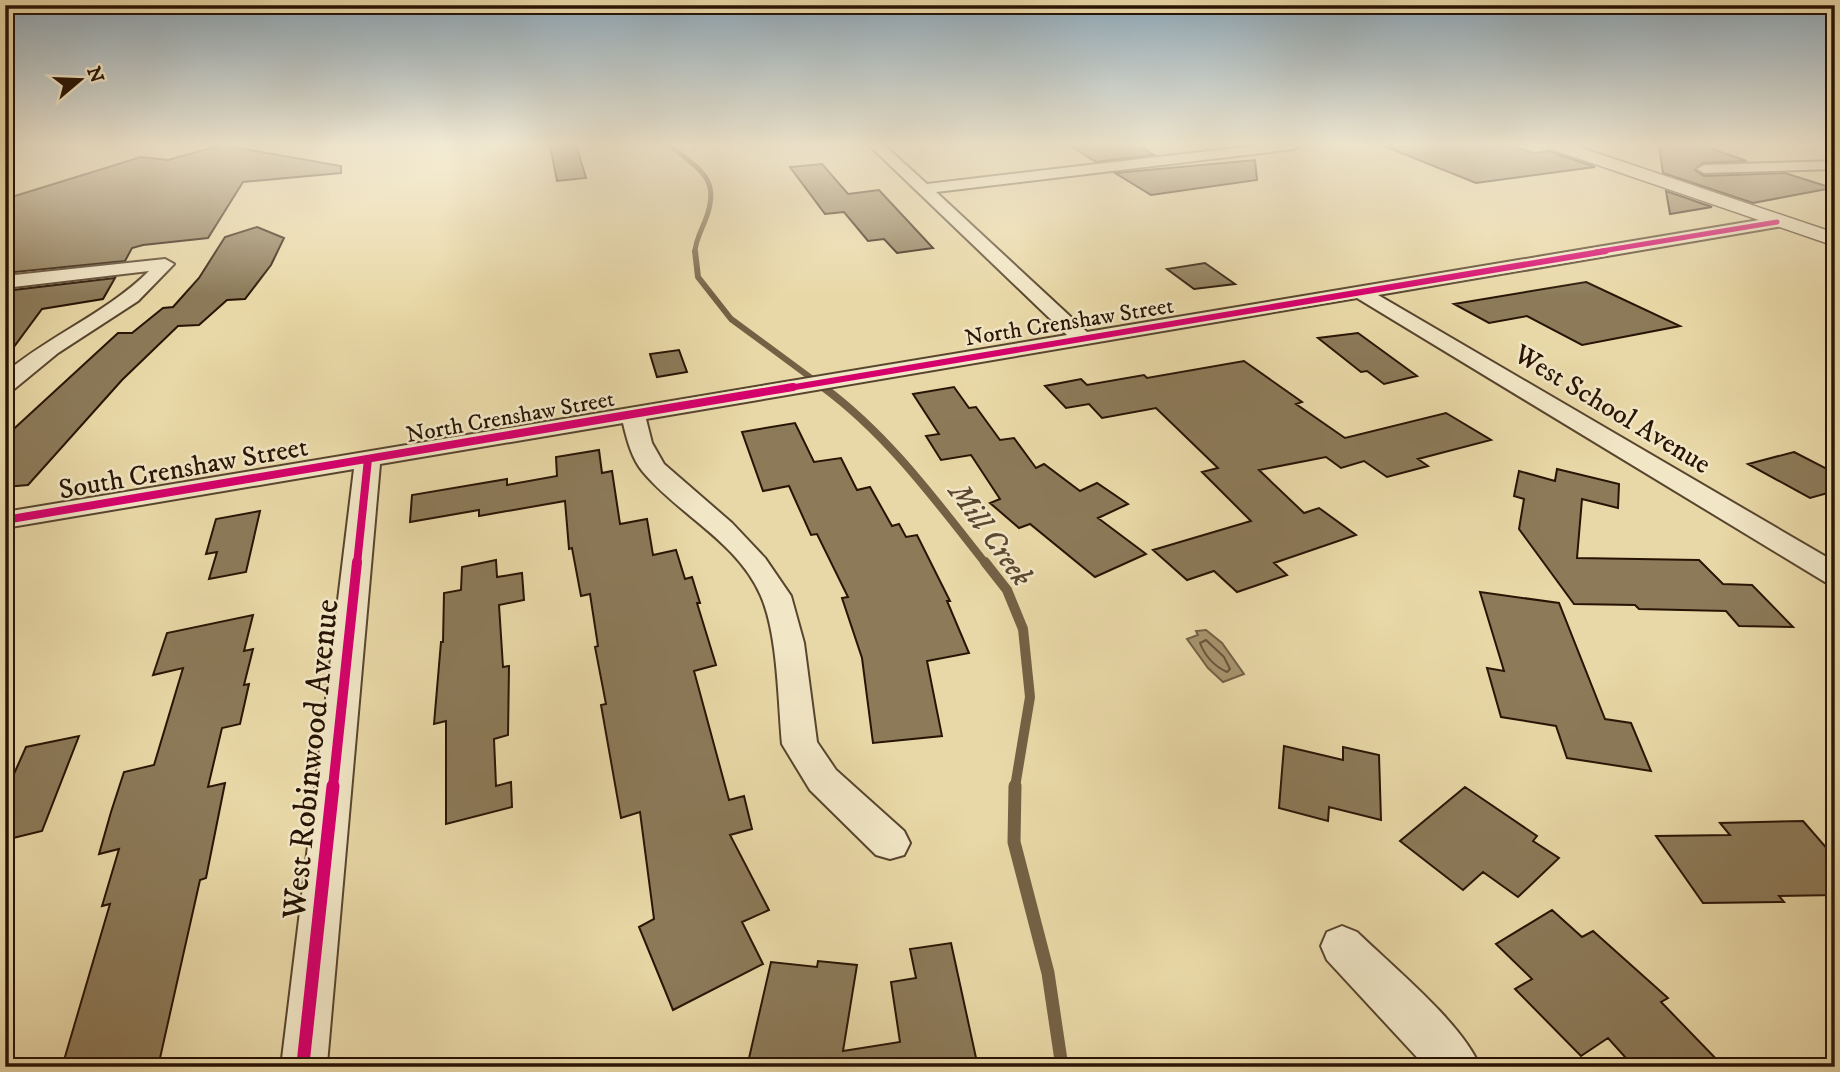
<svg xmlns="http://www.w3.org/2000/svg" width="1840" height="1072" font-family="'IM FELL DW Pica',serif">
<style>
.water{fill:#a79570;stroke:#746145;stroke-width:2}
.lines{fill:none;stroke-linecap:round;stroke-linejoin:round}
.shore{stroke:#68543a;stroke-width:2}
.stream-far4{stroke:#746145;stroke-width:5}
.stream-far3{stroke:#746145;stroke-width:6}
.stream-far2{stroke:#746145;stroke-width:8}
.stream-far1{stroke:#746145;stroke-width:10}
.stream{stroke:#746145;stroke-width:13}
.building{fill:#8c7a59;stroke:#281405;stroke-width:2}
.minor-casing{stroke:#58452e;stroke-width:4}
.tertiary-casing{stroke:#58452e;stroke-width:3}
.minor{fill:#f1e6c6;fill-rule:evenodd}
.tertiary{fill:#f1e6c6;fill-rule:evenodd}
.cycleway-far4-casing{stroke:#f1e6c6;stroke-width:8}
.cycleway-far3-casing{stroke:#f1e6c6;stroke-width:10}
.cycleway-far2-casing{stroke:#f1e6c6;stroke-width:12}
.cycleway-far1-casing{stroke:#f1e6c6;stroke-width:15}
.cycleway-casing{stroke:#f1e6c6;stroke-width:18}
.cycleway-far4{stroke:#d6006c;stroke-width:5}
.cycleway-far3{stroke:#d6006c;stroke-width:6}
.cycleway-far2{stroke:#d6006c;stroke-width:8}
.cycleway-far1{stroke:#d6006c;stroke-width:10}
.cycleway{stroke:#d6006c;stroke-width:13}
.labels{text-anchor:middle;stroke-width:5;stroke-linejoin:round;paint-order:stroke}
.far-street-label{font-size:23px;fill:#281405;stroke:#f1e6c6}
.street-label{font-size:28px;fill:#281405;stroke:#f1e6c6}
.water-label{font-size:30px;font-style:italic;fill:#5b4830;stroke:#f1e6c6}
.near-street-label{font-size:33px;fill:#281405;stroke:#f1e6c6}
</style>
<rect width="100%" height="100%" fill="#e9d8a7"/>
<filter id="stains"><feTurbulence type="fractalNoise" baseFrequency=".00286" numOctaves="4"/><feColorMatrix values="0 0 0 0 .2 0 0 0 0 .09 0 0 0 0 .02 0 0 0 .5 -.17"/></filter>
<radialGradient id="worn" r=".72"><stop offset=".6" stop-color="#630" stop-opacity="0"/><stop offset="1" stop-color="#630" stop-opacity=".3"/></radialGradient>
<!-- water -->
<path class="water" d="M1206 630 1222 643 1244 674 1223 682 1208 668 1187 639 1198 635 1196 631Z"/>
<g class="lines">
<!-- shore -->
<path class="shore" d="M1206 640 1224 657 1230 669 1227 672C1214 666 1205 656 1200 643Z"/>
<!-- stream-far4 -->
<path class="stream-far4" d="M670 145C700 171 722 178 705 221 701 231 695 242 695 252"/>
<!-- stream-far3 -->
<path class="stream-far3" d="M695 251 698 277 731 319 826 389"/>
<!-- stream-far2 -->
<path class="stream-far2" d="M823 387C888 435 936 501 986 564"/>
<!-- stream-far1 -->
<path class="stream-far1" d="M985 562 1007 590 1023 629 1030 697 1015 787"/>
<!-- stream -->
<path class="stream" d="M1015 786 1014 842 1048 973 1062 1067"/>
</g>
<!-- building -->
<path class="building" d="M221 145 341 166V173L243 182 208 238 143 245 132 248 125 261 5 273V199L141 157 168 160Z
M550 145H576L586 178 557 181Z
M1069 145H1136L1154 155 1096 162Z
M1511 145 1533 153 1549 151 1595 167 1476 183 1384 146Z
M1659 145H1701L1747 161 1703 163 1695 170 1704 176 1785 173 1832 188 1753 203 1663 173Z
M1255 160 1257 180 1151 195 1115 173Z
M822 164 848 194 879 190 933 248 897 253 884 239 868 241 844 212 825 214 790 167Z
M1666 191 1712 207 1670 214Z
M257 227 284 238 271 265 245 299 227 300 199 325 178 326 122 380 28 485 5 487V437L118 333H132L163 308 173 307 199 278 225 237Z
M1205 263 1235 284 1194 289 1167 269Z
M115 278 103 299 42 309 5 359V291Z
M1586 282 1680 326 1582 345 1527 316 1489 323 1454 304Z
M1358 333 1417 376 1384 384 1367 371 1361 372 1318 338Z
M679 350 687 372 657 377 650 354Z
M1244 361 1302 402 1296 404 1345 438 1446 413 1491 440 1418 459 1428 466 1387 477 1364 461 1341 468 1326 457 1259 470 1304 513 1319 508 1356 535 1274 563 1287 575 1237 592 1214 571 1187 580 1153 550 1251 521 1202 472 1218 468 1156 408 1102 418 1089 404 1066 408 1045 386 1081 379 1087 385 1144 375 1147 378Z
M954 387 969 408 976 407 1000 440 1014 438 1036 468 1044 464 1080 491 1097 483 1128 504 1098 518 1146 554 1095 577 1030 524 1019 528 990 503 1000 499 971 455 941 460 926 436 939 434 913 394Z
M795 423 814 462 841 458 857 490 870 487 892 526 899 524 906 537 917 535 950 601H947L969 653 927 661 942 736 873 743 862 658 842 598 848 597 817 534 811 535 789 486 763 491 742 432Z
M599 450 602 473 612 471 620 524 647 519 653 555 676 550 685 579 692 577 700 603H697L716 665 694 671 729 800 744 796 752 829 730 835 769 910 742 922 763 964 673 1010 639 927 654 919 640 812 621 818 601 705 606 704 595 647 598 646 590 594 581 596 572 548 569 549 565 501 479 516V510L410 522 412 495 507 479V485L557 476 556 457Z
M1794 452 1835 473V491L1810 498 1748 464Z
M1557 469 1619 484 1618 508 1582 499 1577 558 1699 560 1723 584 1752 585 1793 627 1739 626 1726 611 1639 609 1635 605 1574 604 1519 529 1524 499 1514 496 1519 471 1555 481Z
M260 511 246 572 209 579 217 552 206 554 216 519Z
M496 560 497 577 522 573 524 600 499 605 503 667 509 666 508 735 494 739 496 786 511 782 512 807 446 824V721L434 724 441 642H443L444 593 461 590 462 567Z
M1480 592 1559 603 1605 719 1631 723 1651 771 1567 758 1556 726 1501 717 1487 668 1504 671Z
M253 615 244 651 253 649 244 685 249 684 240 724 222 728 208 787 225 783 206 878 200 880 158 1067H62L110 904 102 906 119 849 99 854 111 812 124 772 154 765 183 668 153 675 167 633Z
M79 736 42 831 5 840V794L26 747Z
M1284 746 1343 760V747L1379 755 1381 820 1329 807 1328 821 1279 808Z
M1465 787 1537 836 1533 841 1559 858 1518 897 1483 872 1463 890 1400 841Z
M1803 821 1829 851 1835 850V895L1779 896 1784 902 1703 903 1656 836 1730 835 1720 823Z
M1552 910 1582 937 1593 931 1668 998 1661 1002 1724 1067H1634L1608 1038 1581 1056 1515 989 1532 979 1496 944Z
M951 943 978 1067H747L771 962 817 967 818 961 857 965 843 1051 900 1042 891 982 916 978 910 949Z"/>
<g class="lines">
<!-- minor casing -->
<g class="minor-casing">
<path id="minor" d="M869 145H884L927 184 1261 145H1301L1294 149 936 192 1087 332 1777 217 1783 218 1785 222 1783 226 1777 227 1378 295 1835 562V584L1825 582 1357 298 646 419 652 443 664 464 732 523 765 558 791 596 804 643 817 742 836 770 904 831 910 843 904 855 890 859 876 855 810 790 782 744C778 701 778 635 761 596 738 542 679 515 643 472 632 459 627 440 623 423L380 464 327 1064 325 1067H281L354 469 5 528V512L1067 335Z
M1835 161V169L1704 173 1697 169 1704 165Z
M165 259 174 264 138 301 58 353 13 390 5 392V373C50 335 107 313 149 271L5 288V276Z
M1342 926 1357 932C1392 966 1463 1024 1480 1067H1426L1327 960 1321 946 1327 932Z"/>
</g>
<!-- tertiary casing -->
<g class="tertiary-casing">
<path id="tertiary" d="M1548 145H1573L1835 233V246L1551 149Z"/>
</g>
<!-- minor -->
<use href="#minor" class="minor"/>
<!-- tertiary -->
<use href="#tertiary" class="tertiary"/>
<!-- cycleway-far4 casing -->
<g class="cycleway-far4-casing">
<path id="cycleway-far4" d="M1596 252 1777 222"/>
</g>
<!-- cycleway-far3 casing -->
<g class="cycleway-far3-casing">
<path id="cycleway-far3" d="M783 389 1606 251"/>
</g>
<!-- cycleway-far2 casing -->
<g class="cycleway-far2-casing">
<path id="cycleway-far2" d="M5 520 793 387
M357 564 368 459"/>
</g>
<!-- cycleway-far1 casing -->
<g class="cycleway-far1-casing">
<path id="cycleway-far1" d="M333 787 357 562"/>
</g>
<!-- cycleway casing -->
<g class="cycleway-casing">
<path id="cycleway" d="M303 1064 333 786"/>
</g>
<!-- cycleway-far4 -->
<use href="#cycleway-far4" class="cycleway-far4"/>
<!-- cycleway-far3 -->
<use href="#cycleway-far3" class="cycleway-far3"/>
<!-- cycleway-far2 -->
<use href="#cycleway-far2" class="cycleway-far2"/>
<!-- cycleway-far1 -->
<use href="#cycleway-far1" class="cycleway-far1"/>
<!-- cycleway -->
<use href="#cycleway" class="cycleway"/>
</g>
<!-- sky -->
<linearGradient id="sky" x2="0" y2="1"><stop stop-color="#8ea8b8"/><stop offset="0.49" stop-color="#f5edd7"/><stop offset="1" stop-color="#f5edd7" stop-opacity="0"/></linearGradient>
<rect width="1840" height="295" fill="url(#sky)"/>
<g class="labels">
<!-- far-street labels -->
<g class="far-street-label">
<text transform="translate(1069 321) rotate(-9)" y="8">North Crenshaw Street</text>
<text transform="translate(510 416) rotate(-10)" y="8">North Crenshaw Street</text>
</g>
<!-- street labels -->
<g class="street-label">
<text transform="translate(1613 408) rotate(31)" y="10">West School Avenue</text>
<text transform="translate(183 467) rotate(-10)" y="10">South Crenshaw Street</text>
</g>
<!-- water labels -->
<g class="water-label">
<text transform="translate(991 534) rotate(54)" y="10">Mill Creek</text>
</g>
<!-- near-street labels -->
<g class="near-street-label">
<text transform="translate(309 759) rotate(-84)" y="12">West Robinwood Avenue</text>
</g>
</g>
<!-- margin -->
<rect width="1840" height="1072" fill="none" stroke="#e9d8a7" stroke-width="28"/>
<rect x="7" y="7" width="1826" height="1058" fill="none" stroke="#281405" stroke-width="3.5"/>
<rect x="14" y="14" width="1812" height="1044" fill="none" stroke="#281405" stroke-width="2"/>
<!-- north arrow -->
<g transform="translate(80 80) rotate(71)" stroke="#f1e6c6" stroke-width="5" paint-order="stroke">
<path d="M0-5L12 26L0 18L-12 26Z" fill="#281405"/>
<text y="-10" font-size="19" font-weight="bold" text-anchor="middle" fill="#281405">N</text>
</g>
<rect width="100%" height="100%" filter="url(#stains)"/>
<rect width="100%" height="100%" fill="url(#worn)"/>
</svg>
